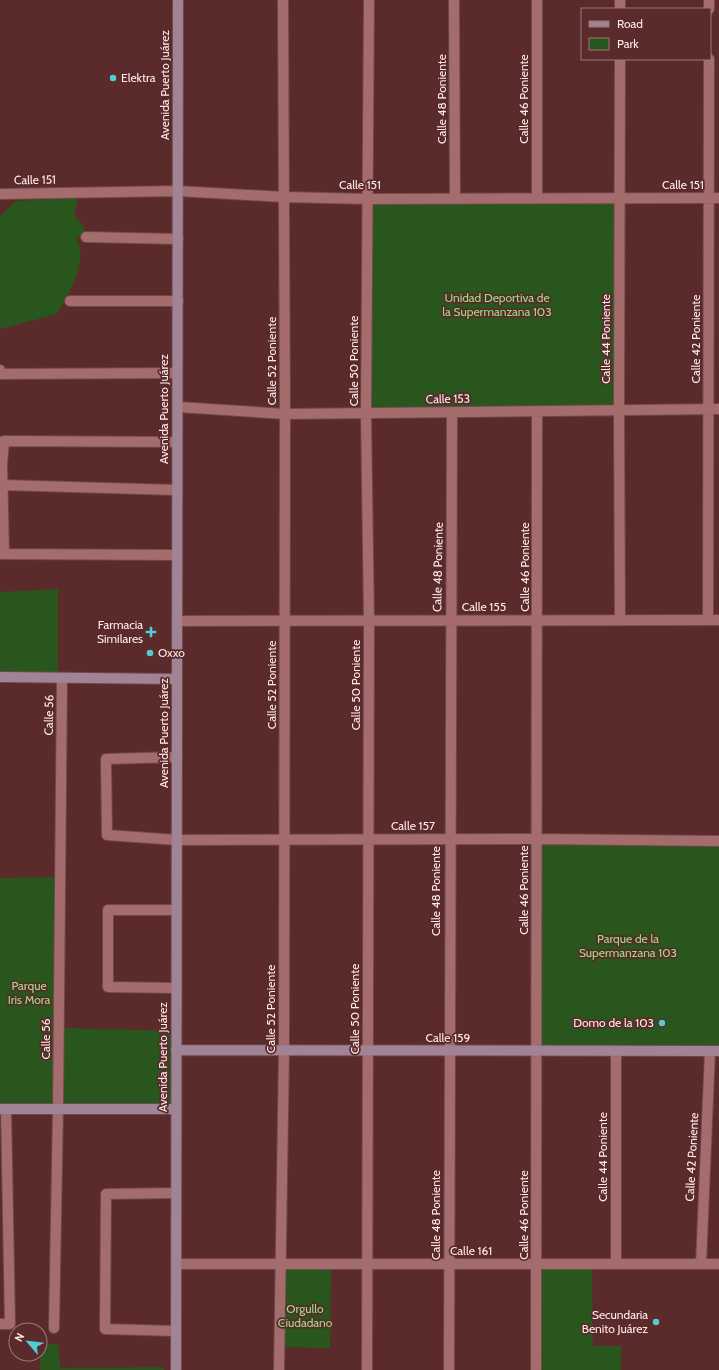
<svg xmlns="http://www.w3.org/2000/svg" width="719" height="1370" font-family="Cabin,sans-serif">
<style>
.green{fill:#28561c}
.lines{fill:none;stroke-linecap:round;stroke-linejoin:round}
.street-casing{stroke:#70484b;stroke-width:12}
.secondary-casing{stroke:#70484b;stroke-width:12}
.street{stroke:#a46c6c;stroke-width:10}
.secondary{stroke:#a08496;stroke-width:10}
.poi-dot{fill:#51ccd2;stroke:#5b2a2b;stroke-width:1.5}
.labels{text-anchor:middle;stroke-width:3.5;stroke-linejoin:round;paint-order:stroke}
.poi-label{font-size:12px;fill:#feeae9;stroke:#5b2a2b;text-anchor:end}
.street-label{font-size:12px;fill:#feeae9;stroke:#5b2a2b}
.park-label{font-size:12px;fill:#93e480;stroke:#5b2a2b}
</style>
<rect width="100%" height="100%" fill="#5b2a2b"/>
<!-- green -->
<path class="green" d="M62 196 72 197 78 201 74 215 85 229 83 235 76 237C89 261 69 293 57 314L0 329V216L16 201 53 199Z
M618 200 617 408 369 410 370 201Z
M58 589V672H0V592Z
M538 840 719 841V1051H537Z
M60 877 59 1028 176 1031V1109L0 1108V878Z
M280 1263 331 1264 330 1348 279 1347Z
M536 1264H592L593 1370H536Z
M58 1344 61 1368 164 1367V1370H40L41 1345Z
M593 1346H621V1370H593Z"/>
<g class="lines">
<!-- street casing -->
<g class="street-casing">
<path id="street" d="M454 0 455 198
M537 0V197
M620 9V0
M709 9V0
M0 194 178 191 284 197 368 199 719 198
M86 237 178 239
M70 301H178
M0 370V374L177 373
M178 407 285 414 719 409
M2 485 177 490
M0 554 177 555
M4 554 2 464 4 441 177 442
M620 620 619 410 620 59
M708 620 709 59
M177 621 719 620
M177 757 106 759 107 835 177 840 537 839 719 841
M176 988 108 987V910H176
M176 1264H719
M616 1264V1051
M701 1264 710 1051
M0 1324H10L6 1109
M54 1328 58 1109 62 678
M176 1331 105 1329 106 1194 176 1193
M279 1370 284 1051 285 414 283 0
M367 1370 369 621 366 413 369 0
M449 1370 452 412
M536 1370 537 411"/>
</g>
<!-- secondary casing -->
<g class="secondary-casing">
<path id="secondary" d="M0 677 177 679
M176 1050 719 1051
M0 1109H176
M176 1370 178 0"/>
</g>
<!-- street -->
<use href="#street" class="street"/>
<!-- secondary -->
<use href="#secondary" class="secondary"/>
</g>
<!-- markers -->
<g class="poi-dot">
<circle cx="113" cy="78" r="4"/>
<path d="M149 626h4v4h4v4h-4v4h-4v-4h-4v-4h4z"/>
<circle cx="150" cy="653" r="4"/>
<circle cx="662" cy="1023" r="4"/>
<circle cx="656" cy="1322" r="4"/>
</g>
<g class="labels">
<!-- poi labels -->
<g class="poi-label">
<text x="121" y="82" text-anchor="start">Elektra</text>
<text x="143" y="629">Farmacia<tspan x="143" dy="14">Similares</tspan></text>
<text x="158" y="657" text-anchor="start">Oxxo</text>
<text x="654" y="1027">Domo de la 103</text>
<text x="648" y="1319">Secundaria<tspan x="648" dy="14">Benito Juárez</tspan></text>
</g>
<!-- street labels -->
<g class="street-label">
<text transform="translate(165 85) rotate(-90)" y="4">Avenida Puerto Juárez</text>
<text transform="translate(442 99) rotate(-90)" y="4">Calle 48 Poniente</text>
<text transform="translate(524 99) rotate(-90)" y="4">Calle 46 Poniente</text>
<text transform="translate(35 180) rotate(-1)" y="4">Calle 151</text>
<text x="360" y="189">Calle 151</text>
<text x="683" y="189">Calle 151</text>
<text transform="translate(606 339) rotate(-90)" y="4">Calle 44 Poniente</text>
<text transform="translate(696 339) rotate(-90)" y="4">Calle 42 Poniente</text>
<text transform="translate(272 361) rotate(-90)" y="4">Calle 52 Poniente</text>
<text transform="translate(354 361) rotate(-90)" y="4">Calle 50 Poniente</text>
<text transform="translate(448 399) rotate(-1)" y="4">Calle 153</text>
<text transform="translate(164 409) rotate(-90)" y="4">Avenida Puerto Juárez</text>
<text transform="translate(438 567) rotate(-89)" y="4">Calle 48 Poniente</text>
<text transform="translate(525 567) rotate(-90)" y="4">Calle 46 Poniente</text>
<text x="484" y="611">Calle 155</text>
<text transform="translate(272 685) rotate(-90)" y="4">Calle 52 Poniente</text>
<text transform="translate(356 685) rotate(-90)" y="4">Calle 50 Poniente</text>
<text transform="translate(49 715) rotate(-89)" y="4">Calle 56</text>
<text transform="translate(164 733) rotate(-90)" y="4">Avenida Puerto Juárez</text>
<text x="413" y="830">Calle 157</text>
<text transform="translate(524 890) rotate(-90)" y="4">Calle 46 Poniente</text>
<text transform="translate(436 891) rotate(-90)" y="4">Calle 48 Poniente</text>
<text transform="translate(271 1009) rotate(-90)" y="4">Calle 52 Poniente</text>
<text transform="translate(355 1009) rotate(-90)" y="4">Calle 50 Poniente</text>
<text x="448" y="1042">Calle 159</text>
<text transform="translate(46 1039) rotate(-90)" y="4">Calle 56</text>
<text transform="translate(163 1057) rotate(-90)" y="4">Avenida Puerto Juárez</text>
<text transform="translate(603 1157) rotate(-90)" y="4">Calle 44 Poniente</text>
<text transform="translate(692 1157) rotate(-87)" y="4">Calle 42 Poniente</text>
<text transform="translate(436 1215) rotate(-90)" y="4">Calle 48 Poniente</text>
<text transform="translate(524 1215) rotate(-90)" y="4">Calle 46 Poniente</text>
<text x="471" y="1255">Calle 161</text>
</g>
<!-- park labels -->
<g class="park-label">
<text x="497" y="302">Unidad Deportiva de<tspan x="497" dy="14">la Supermanzana 103</tspan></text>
<text x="628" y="943">Parque de la<tspan x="628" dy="14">Supermanzana 103</tspan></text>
<text x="29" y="990">Parque<tspan x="29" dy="14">Iris Mora</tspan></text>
<text x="305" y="1313">Orgullo<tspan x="305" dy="14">Ciudadano</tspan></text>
</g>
</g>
<!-- legend -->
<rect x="581" y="8" width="130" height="52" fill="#5b2a2b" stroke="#9c7777"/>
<rect x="589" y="21" width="20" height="6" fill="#a08496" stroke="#9c7777"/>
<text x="617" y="28" font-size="12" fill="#feeae9">Road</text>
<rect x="589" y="38" width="20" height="12" fill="#28561c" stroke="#9c7777"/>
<text x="617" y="48" font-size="12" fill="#feeae9">Park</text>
<!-- north arrow -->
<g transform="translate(28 1342) rotate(298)"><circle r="19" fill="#5b2a2b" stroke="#9c7777"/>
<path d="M0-3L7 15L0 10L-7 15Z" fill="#51ccd2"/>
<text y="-6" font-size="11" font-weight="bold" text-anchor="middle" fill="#feeae9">N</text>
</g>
</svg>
